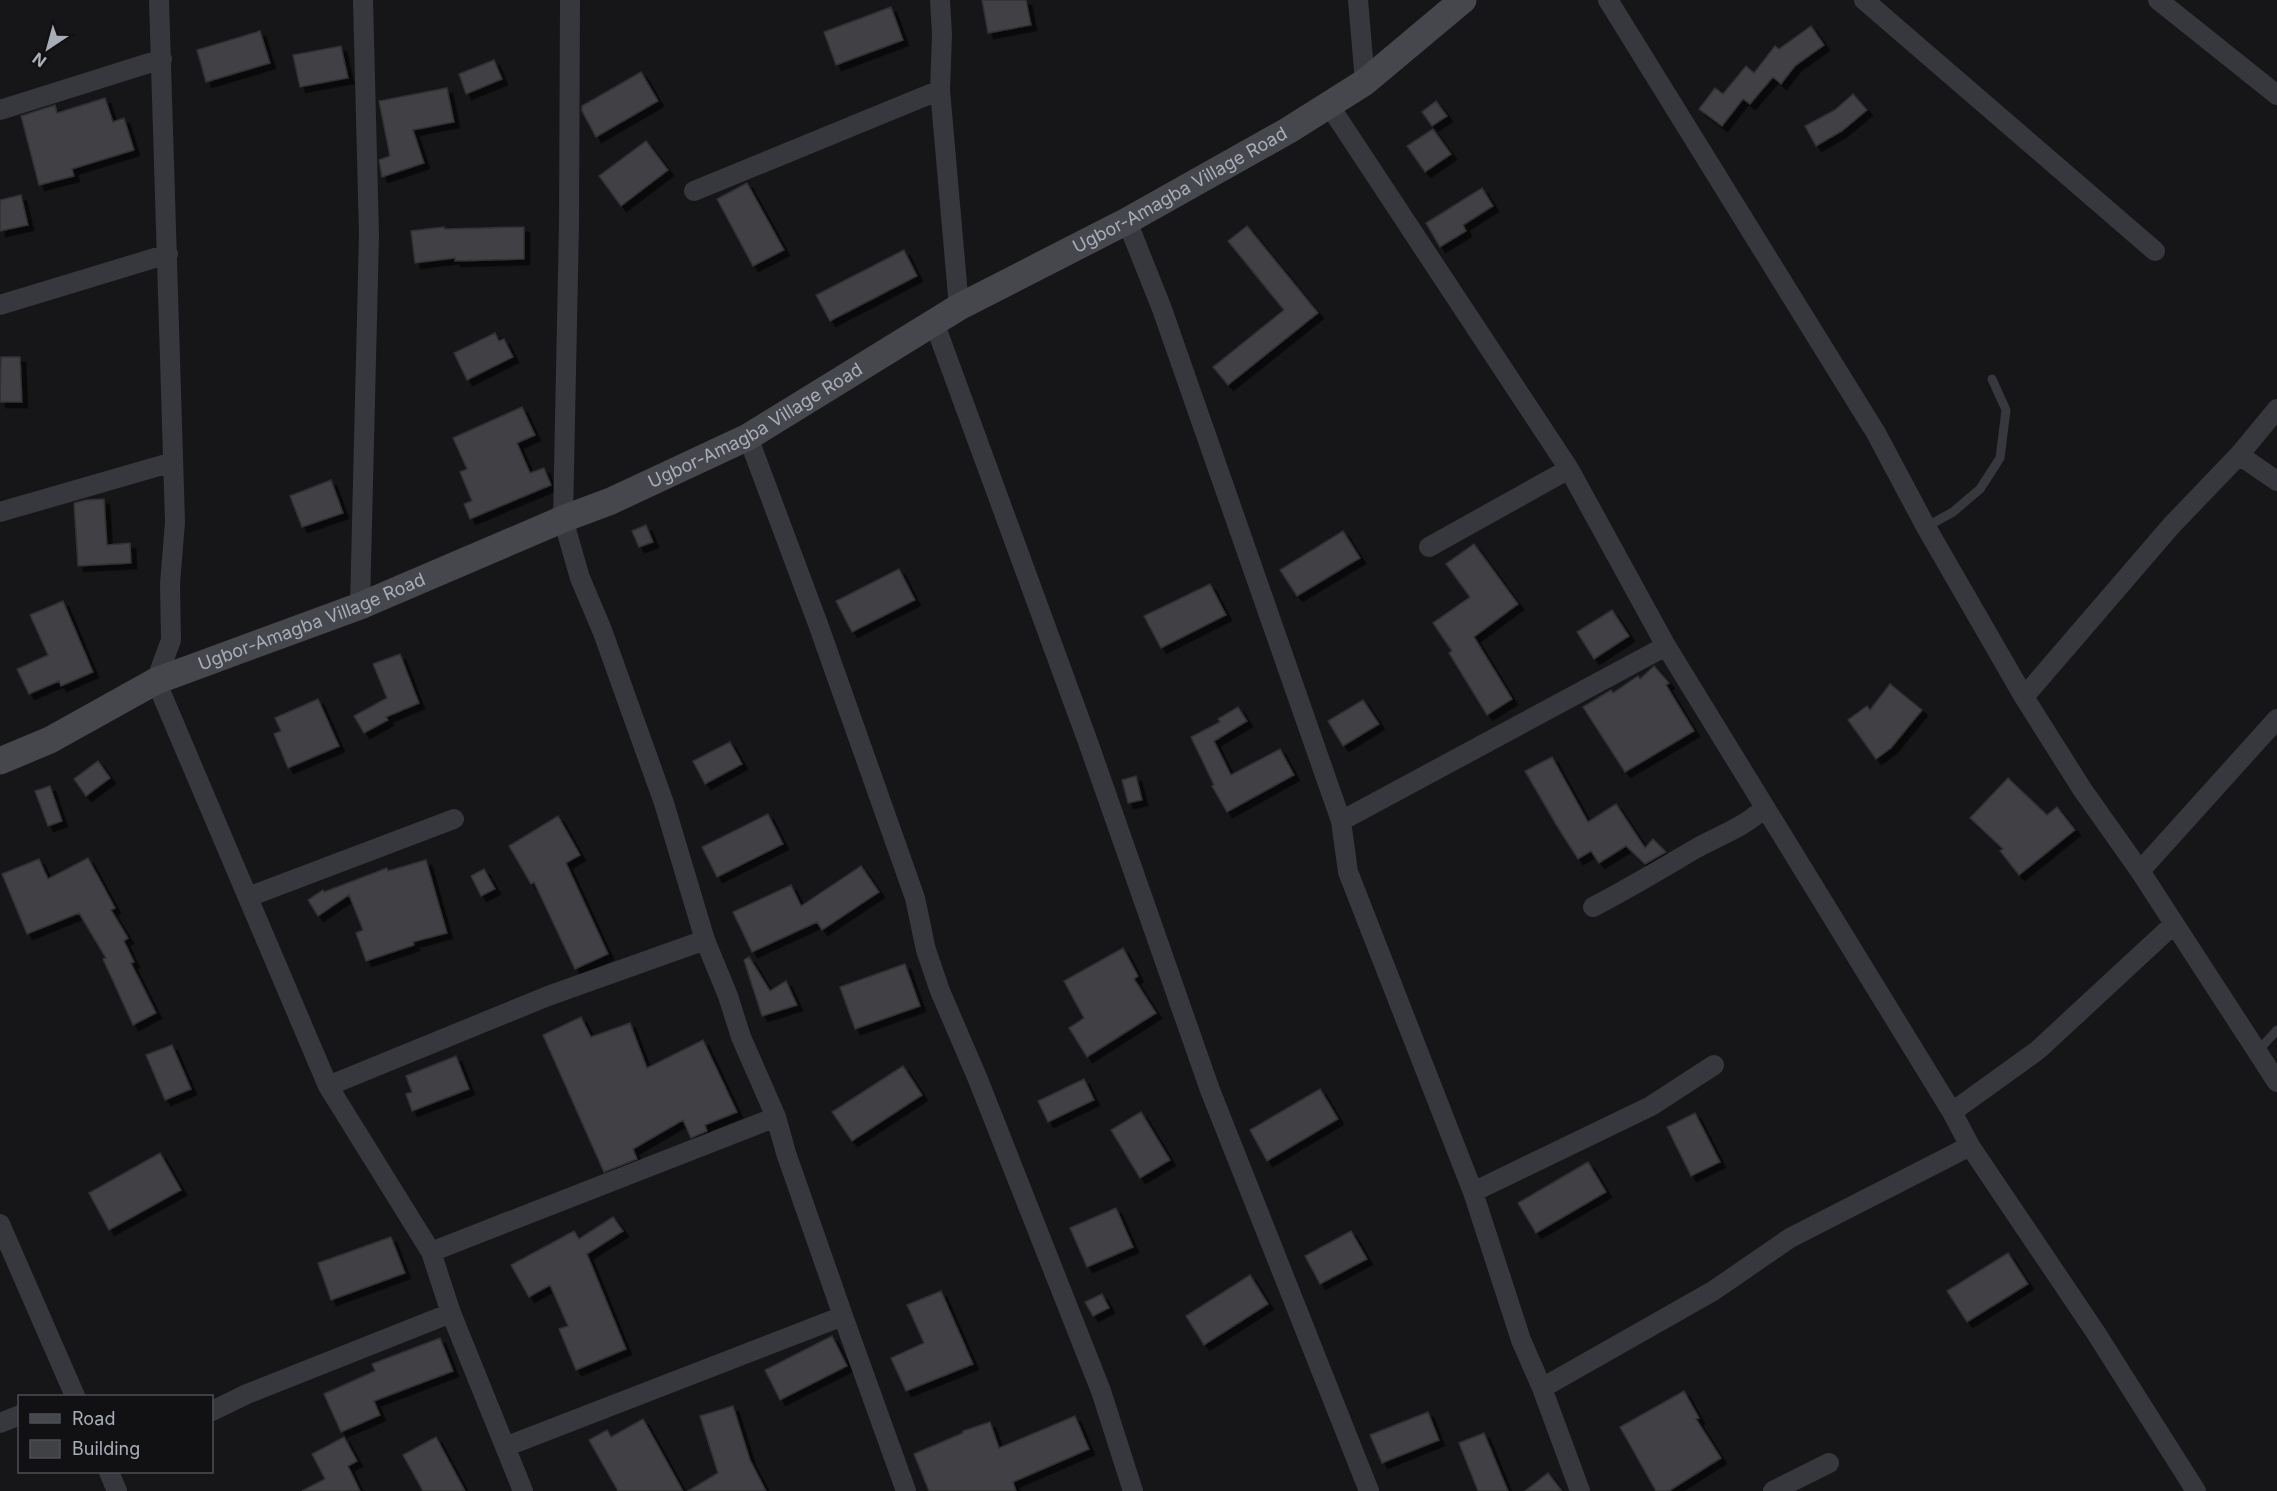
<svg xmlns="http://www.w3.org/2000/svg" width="2277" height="1491" font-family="Inter,sans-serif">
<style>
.building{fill:#404145;stroke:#303034;stroke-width:1.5;filter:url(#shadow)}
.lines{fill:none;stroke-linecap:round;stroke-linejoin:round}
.lane{stroke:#37383d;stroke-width:9}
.street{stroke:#37383d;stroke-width:20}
.secondary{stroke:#45474d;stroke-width:27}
.labels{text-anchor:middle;stroke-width:5;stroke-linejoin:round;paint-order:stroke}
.street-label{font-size:18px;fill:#a8adb7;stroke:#111113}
</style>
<defs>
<filter id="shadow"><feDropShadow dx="5.5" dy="5.5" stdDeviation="0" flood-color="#0009"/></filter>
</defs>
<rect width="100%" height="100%" fill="#161618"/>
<!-- building -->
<path class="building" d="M982 0H1026L1031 25 988 33Z
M891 7 903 40 836 65 824 32Z
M1811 26 1824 45 1795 66 1781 84 1773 77 1750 104 1743 99 1722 126 1699 109 1715 88 1723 94 1746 66 1754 73 1775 46 1779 49Z
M260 31 270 63 206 82 197 50Z
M341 46 348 78 300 87 293 55Z
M494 60 502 79 466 94 459 74Z
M641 72 658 101 596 137 582 111V106Z
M447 88 454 122 413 130 424 163 382 177 379 160 390 156 379 101Z
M1853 94 1867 110 1842 131 1816 146 1805 126 1835 110Z
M105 98 113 122 124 118 134 150 72 169 74 176 39 185 21 116 55 105 57 113Z
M1436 101 1447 116 1432 126 1422 112Z
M1433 129 1451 154 1425 172 1407 146Z
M646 141 668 170 621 206 599 176Z
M747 183 784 250 753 266 717 199Z
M1482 188 1493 206 1463 225 1466 231 1440 247 1426 223Z
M21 195 28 225 0 231V200Z
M1247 226 1318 313 1228 385 1213 367 1284 310 1228 241Z
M444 227 445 229 524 227V259L455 261V258L415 263 411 231Z
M904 250 917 276 830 321 816 295Z
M495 333 499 341 504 339 513 357 467 380 454 353Z
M1 357H20L22 402H0Z
M522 407 535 435 517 443 530 473 544 468 551 485 470 519 464 504 472 501 460 472 467 469 453 438Z
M331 480 343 513 302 527 290 496Z
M104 499 107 545 130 543 131 563 78 566 74 503 86 500Z
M646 525 653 542 639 547 632 531Z
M1343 531 1360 558 1297 596 1280 570Z
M1474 544 1518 604 1474 637 1512 699 1487 715 1449 653 1452 651 1433 623 1470 597 1446 564Z
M899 569 915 600 852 632 836 601Z
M1210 584 1226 615 1161 648 1144 616Z
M63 601 93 672 61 686 59 681 29 694 17 669 48 655 30 615Z
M1612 610 1629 636 1594 659 1577 632Z
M400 654 419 703 386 717 388 720 364 733 354 716 387 698 373 664Z
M1654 666 1669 683 1666 685 1694 731 1625 772 1583 707 1611 690 1613 693 1638 676 1640 679Z
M1890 684 1922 710 1891 748 1876 759 1848 720 1867 706 1870 710Z
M318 699 339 746 288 768 274 734 281 731 275 718Z
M1363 700 1379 724 1343 746 1328 721Z
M1238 707 1247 721 1214 741 1231 775 1280 749 1294 775 1227 812 1212 786 1214 785 1191 737 1220 722 1218 719Z
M730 742 742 764 705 784 693 761Z
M1552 757 1588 822 1616 804 1645 848 1653 839 1666 852 1645 864 1626 846 1599 863 1591 851 1578 859 1557 826 1525 771Z
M98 761 110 778 86 796 74 779Z
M1136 776 1142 800 1128 803 1122 780Z
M2008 778 2047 815 2057 807 2075 830 2019 875 2000 851 2003 849 1970 818Z
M50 786 62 821 48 826 35 791Z
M768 814 783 844 717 877 702 847Z
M558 816 580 855 566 863 608 954 575 969 534 882 531 884 509 846Z
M88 858 115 908 111 910 128 938 124 941 134 962 131 963 156 1013 133 1025 103 959 106 958 79 913 27 934 2 874 39 859 48 879Z
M426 860 447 933 413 942 414 945 366 961 356 933 363 930 349 895 318 916 308 900 323 890 324 892 387 868 388 871Z
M861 866 879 892 822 930 817 922 752 952 733 912 791 885 801 906Z
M484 869 495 889 481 896 471 876Z
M1123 948 1138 976 1134 979 1156 1013 1087 1057 1069 1028 1084 1018 1064 981Z
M749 957 770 991 786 981 797 1005 762 1016 744 960Z
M905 964 920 1006 855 1029 840 987Z
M581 1017 591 1037 630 1023 647 1068 703 1040 737 1112 705 1125 707 1131 691 1138 683 1120 633 1149 637 1159 604 1172 543 1035Z
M172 1045 191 1089 165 1100 146 1055Z
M456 1056 469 1089 412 1111 406 1094 412 1092 406 1076Z
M903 1066 922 1095 852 1141 832 1112Z
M1084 1079 1094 1100 1048 1122 1038 1101Z
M1320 1089 1338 1119 1267 1161 1250 1130Z
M1141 1112 1170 1160 1140 1178 1111 1130Z
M1695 1113 1720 1162 1691 1176 1667 1127Z
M160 1153 181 1190 109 1230 89 1193Z
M1588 1162 1606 1192 1536 1233 1518 1203Z
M1116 1208 1133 1247 1087 1267 1070 1228Z
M613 1217 623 1231 587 1254 626 1349 576 1370 559 1329 568 1326 550 1285 529 1297 511 1265 574 1231 579 1239Z
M1351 1231 1367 1259 1320 1284 1305 1256Z
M391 1237 405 1273 331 1300 318 1263Z
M2008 1253 2028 1284 1967 1322 1947 1291Z
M1250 1275 1268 1304 1204 1345 1186 1316Z
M941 1291 973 1364 906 1391 891 1358 924 1343 907 1305Z
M1102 1294 1109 1308 1093 1316 1085 1302Z
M832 1336 847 1366 780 1400 765 1370Z
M440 1338 453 1371 374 1401 380 1415 341 1432 324 1394 375 1371 372 1364Z
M1684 1391 1699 1418 1696 1419 1721 1458 1669 1491H1656L1620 1427Z
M733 1406 750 1460 766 1491H688L718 1473 700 1416Z
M1428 1412 1439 1440 1382 1463 1370 1435Z
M1075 1416 1089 1449 1013 1482 1016 1491H929L914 1454 963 1433V1431L990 1422 999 1448Z
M643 1419 683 1491H618L589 1440 607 1430 611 1437Z
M1484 1433 1508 1491H1478L1459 1443Z
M344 1437 357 1461 348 1466 360 1491H302L325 1479 312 1454Z
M436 1437 465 1491H423L403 1455Z
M1548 1473 1562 1491H1525Z"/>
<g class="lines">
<!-- lane -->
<path class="lane" d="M1926 527 1953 512 1980 489 2000 458 2006 410 1992 379
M2257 1052 2277 1030"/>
<!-- street -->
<path class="street" d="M159 0 175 522 170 584 171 640 156 681 328 1086 431 1252 451 1313 523 1491
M570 0 569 224 563 519 580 578 602 630 664 803 705 940 728 996 741 1037 776 1117 786 1153 843 1316 906 1491
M940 0 942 34 940 90 959 307
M1358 0 1365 82
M1608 0 1876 433 1926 527 2024 697 2082 789 2140 871 2277 1082
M1864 0 2155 251
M2158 0 2277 95
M1329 105 1569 469 1666 646 1952 1112 1970 1146 2096 1333 2196 1491
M0 110 162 59
M694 191 940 90
M1127 221 1162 309 1341 821 1348 872 1473 1192 1521 1340 1542 1388 1580 1491
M0 305 168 254
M934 322 1088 742 1210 1090 1369 1491
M748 437 818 624 915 898 926 950 940 991 977 1077 1101 1391 1133 1491
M2239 455 2277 481
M0 512 173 462
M1429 547 1569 469
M360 606 369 235 363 0
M2024 697 2171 526 2239 455 2277 409
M1341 821 1666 646
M2140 871 2277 719
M248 897 454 819
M1593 907C1628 889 1661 869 1695 849 1718 836 1745 827 1764 808
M328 1086 548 996 705 940
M1952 1112 2038 1050 2174 924
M1473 1192 1651 1106 1714 1065
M0 1224 75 1396
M431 1252 776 1117
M1542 1388 1713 1291 1790 1238 1970 1146
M212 1411 247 1394 451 1313
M0 1423 20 1415
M505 1447 843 1316
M109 1472 117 1491
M1773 1491 1829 1463"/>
<!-- secondary -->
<path class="secondary" id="s1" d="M0 761 50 740 156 681 360 606 563 519 611 501 748 437 959 307 1127 221 1289 130 1365 82 1463 0"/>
</g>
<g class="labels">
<!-- street labels -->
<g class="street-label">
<text dy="6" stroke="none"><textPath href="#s1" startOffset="1314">Ugbor-Amagba Village Road</textPath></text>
<text dy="6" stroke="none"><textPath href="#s1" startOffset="828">Ugbor-Amagba Village Road</textPath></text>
<text dy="6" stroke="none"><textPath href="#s1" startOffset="342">Ugbor-Amagba Village Road</textPath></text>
</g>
</g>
<!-- legend -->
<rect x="18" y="1395" width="195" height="78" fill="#111113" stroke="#4d4f55" stroke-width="1.5"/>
<rect x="30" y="1414" width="30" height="9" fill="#45474d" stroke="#4d4f55" stroke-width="1.5"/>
<text x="72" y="1425" font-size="18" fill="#a8adb7">Road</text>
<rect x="30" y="1440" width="30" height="18" fill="#404145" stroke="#4d4f55" stroke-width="1.5"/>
<text x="72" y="1455" font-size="18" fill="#a8adb7">Building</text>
<!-- north arrow -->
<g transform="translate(48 48) rotate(216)" stroke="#111113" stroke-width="4.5" paint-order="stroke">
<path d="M0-4.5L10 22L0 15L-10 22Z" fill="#a8adb7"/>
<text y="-9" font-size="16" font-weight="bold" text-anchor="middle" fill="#a8adb7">N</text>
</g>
</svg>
